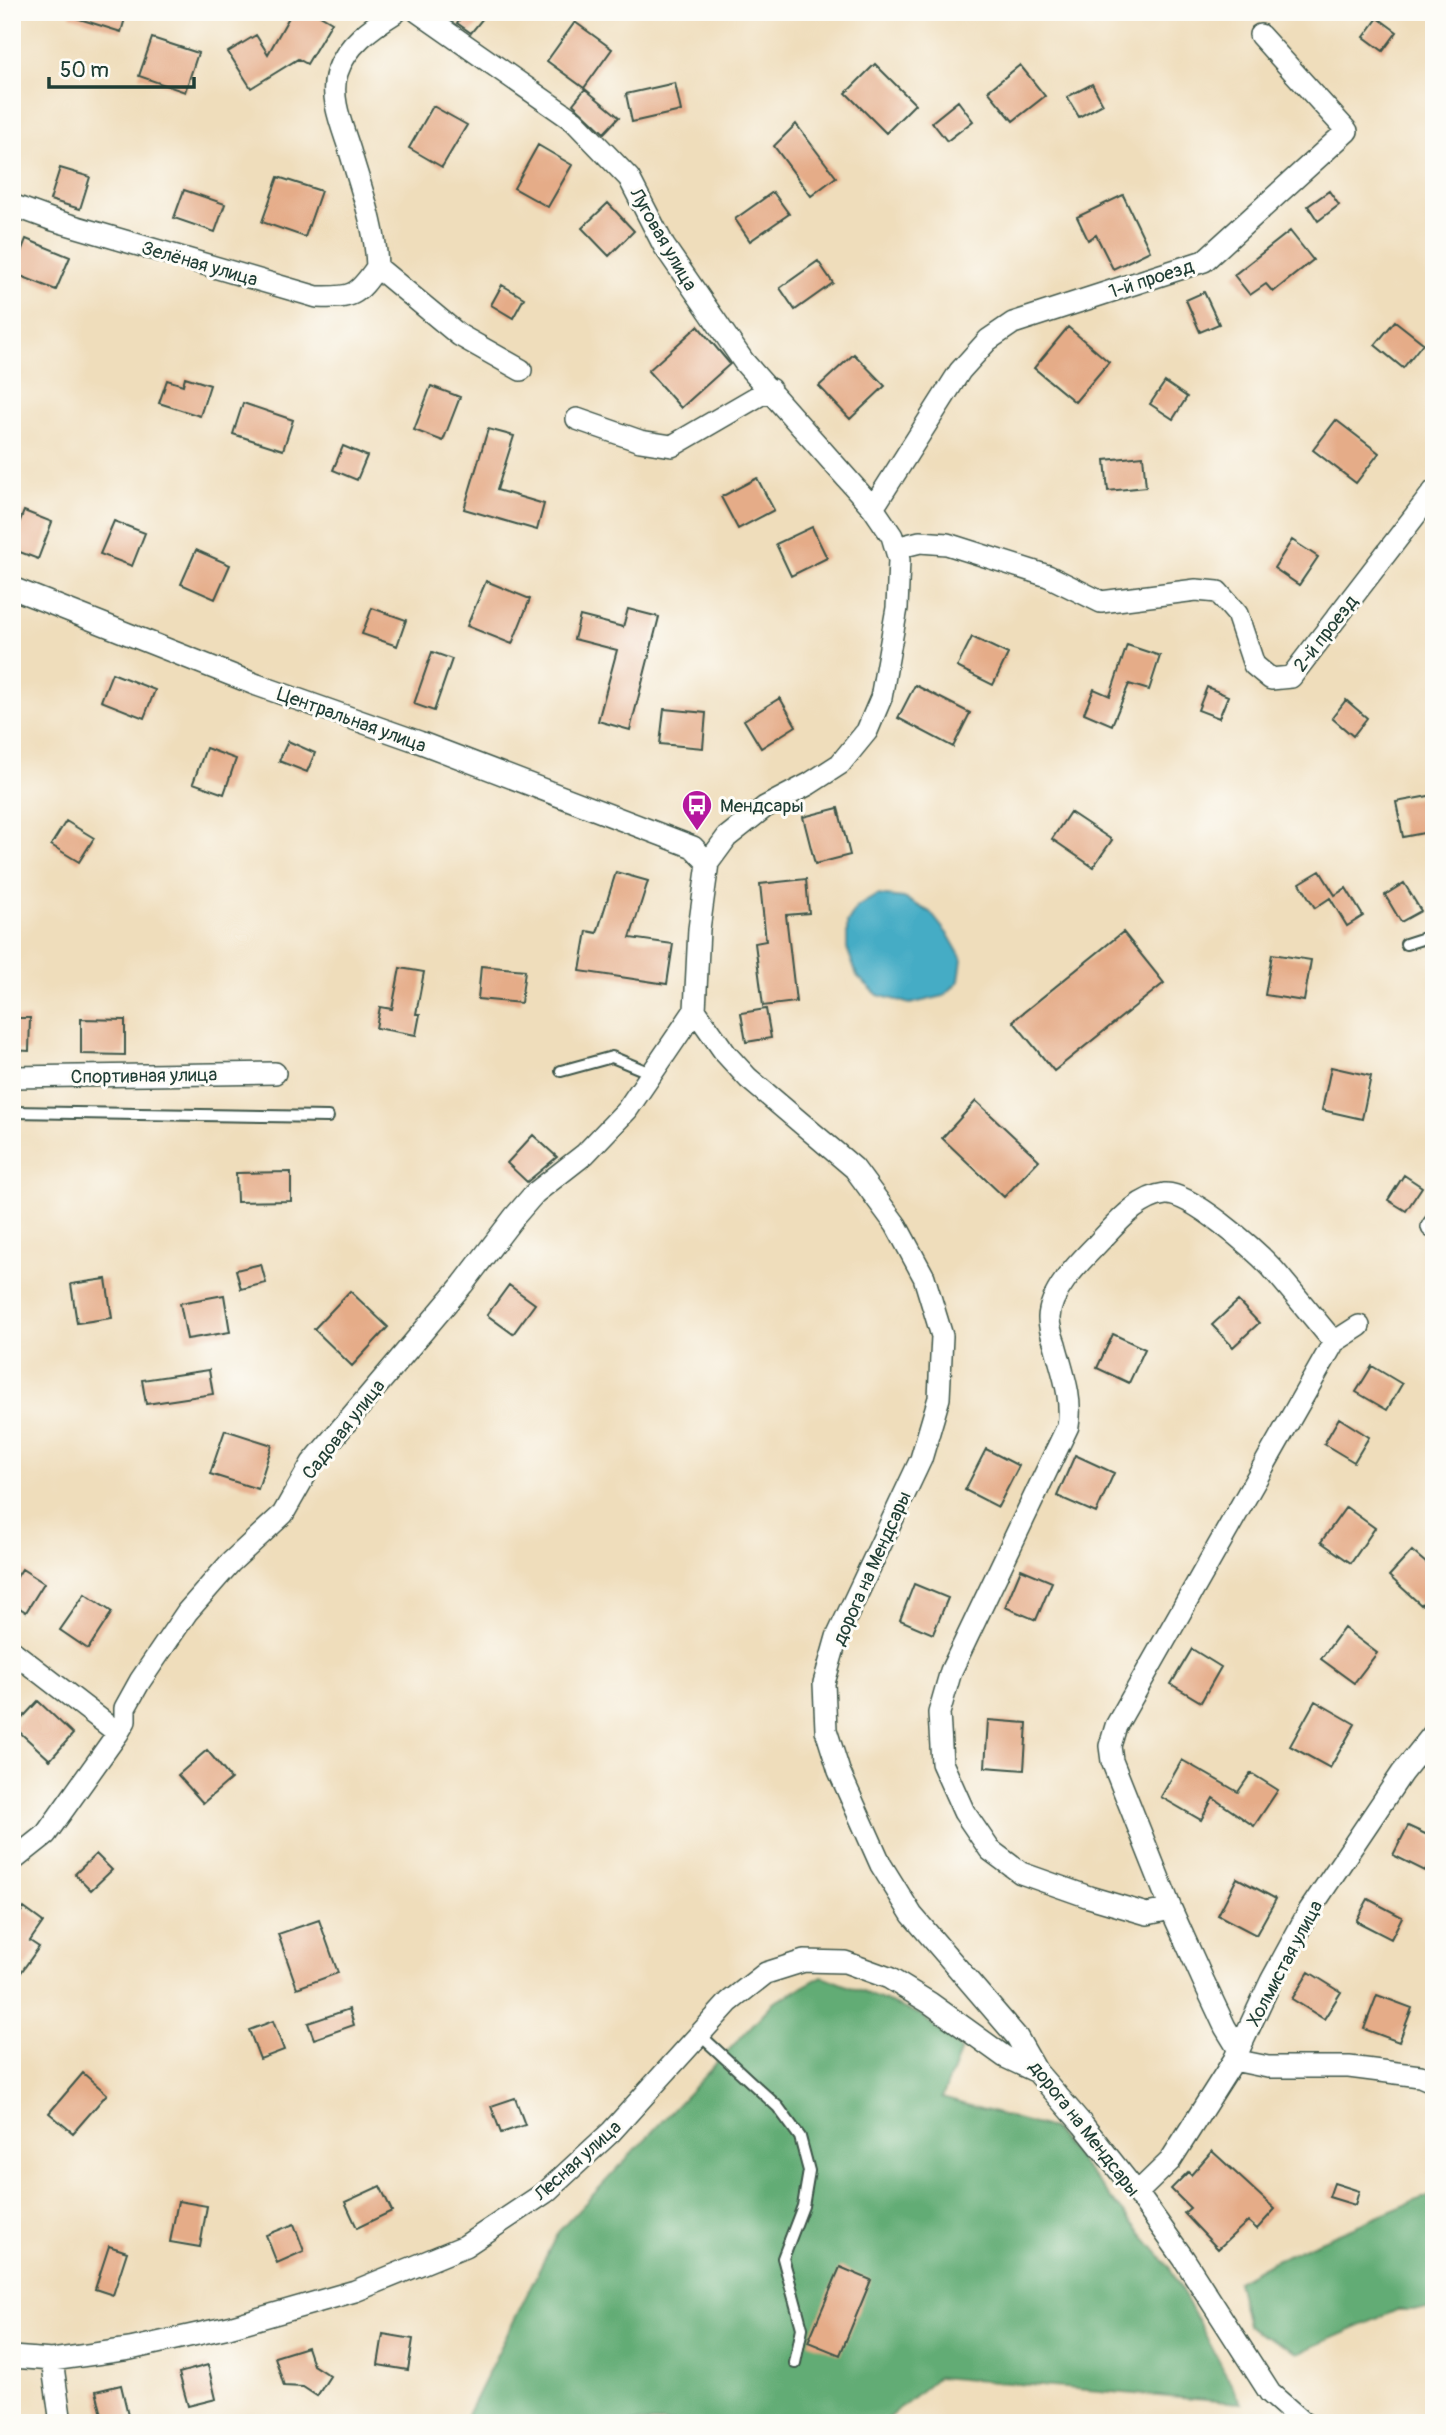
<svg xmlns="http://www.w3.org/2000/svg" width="1446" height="2435" font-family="Pangolin,sans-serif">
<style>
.forest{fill:#62ac74;stroke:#407454;stroke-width:2}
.water{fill:#45acc5;stroke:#32747c;stroke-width:2}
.building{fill:#e5ac88}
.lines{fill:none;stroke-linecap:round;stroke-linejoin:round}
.service-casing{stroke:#3e5548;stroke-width:14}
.minor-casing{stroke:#3e5548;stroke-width:24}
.path{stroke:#3e5548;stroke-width:3.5;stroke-dasharray:5 5;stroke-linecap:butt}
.service{stroke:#fff;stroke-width:10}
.minor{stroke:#fff;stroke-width:21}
.labels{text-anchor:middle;stroke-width:6;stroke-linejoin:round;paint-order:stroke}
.street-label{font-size:19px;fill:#1f3d34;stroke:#fdfcf7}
.poi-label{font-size:19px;fill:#1f3d34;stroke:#fdfcf7;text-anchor:start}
</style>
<rect width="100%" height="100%" fill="#fdfcf7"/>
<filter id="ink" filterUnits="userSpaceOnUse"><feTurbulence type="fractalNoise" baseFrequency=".0143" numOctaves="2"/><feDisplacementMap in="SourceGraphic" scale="14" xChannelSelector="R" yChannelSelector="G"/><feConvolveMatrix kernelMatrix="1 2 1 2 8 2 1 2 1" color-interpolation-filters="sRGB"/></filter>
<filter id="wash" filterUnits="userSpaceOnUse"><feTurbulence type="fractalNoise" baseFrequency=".00686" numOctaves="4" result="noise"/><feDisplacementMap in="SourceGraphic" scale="28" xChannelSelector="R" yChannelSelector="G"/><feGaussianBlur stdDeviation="1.57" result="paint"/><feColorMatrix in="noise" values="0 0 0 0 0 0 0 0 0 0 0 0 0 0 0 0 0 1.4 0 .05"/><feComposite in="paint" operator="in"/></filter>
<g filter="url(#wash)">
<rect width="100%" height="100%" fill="#efddbb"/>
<!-- forest -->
<path class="forest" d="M822 1976 921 2015 961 2050 942 2098 1052 2129 1169 2266 1241 2403 937 2377 882 2423H463L558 2232 773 2003Z
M1434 2193V2310H1397L1298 2353 1247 2326 1237 2281 1275 2260Z"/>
<!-- water -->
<path class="water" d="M877 895 904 898 930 912 949 936 962 959 959 981 944 996 910 1004 878 995 857 976 847 948V923L857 907Z"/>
<g id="blocks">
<!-- building -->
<path class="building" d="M71 12H127L121 32 70 16Z
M292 12H315L332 22 307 64 298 59 251 88 228 52 256 35 268 54Z
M465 12H488L471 33 457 23Z
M1378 18 1397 32 1383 51 1364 37Z
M575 22 612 49 584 88 547 61Z
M152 38 198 53 185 92 139 76Z
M875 64 915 104 886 133 846 93Z
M1020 65 1045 96 1013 121 988 91Z
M675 83 681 111 632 122 626 94Z
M1092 84 1103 104 1079 117 1067 97Z
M585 89 619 117 604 133 573 104Z
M958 101 973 121 947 141 932 122Z
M433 106 467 125 442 167 409 148Z
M796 124 836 177 811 196 774 146Z
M538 145 572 165 548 207 514 188Z
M60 168 90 177 80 209 50 200Z
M278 177 321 191 305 237 262 222Z
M184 190 225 204 215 232 174 218Z
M1329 191 1339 205 1318 221 1308 206Z
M773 192 789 214 750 241 735 219Z
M1123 195 1150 251 1113 269 1096 235 1088 240 1077 217Z
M608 203 634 231 609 256 582 228Z
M1290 231 1313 260 1273 292 1266 284 1250 295 1234 275Z
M26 239 70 257 56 290 13 273Z
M818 261 833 283 795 310 780 288Z
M502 285 524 298 513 318 491 305Z
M1204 292 1219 324 1200 332 1186 300Z
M1395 321 1423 343 1403 368 1375 345Z
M698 326 730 364 681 408 648 371Z
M1068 327 1109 362 1075 402 1034 368Z
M854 354 885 386 850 419 819 386Z
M185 377 210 385 200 416 159 403 167 380 183 385Z
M1165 382 1187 397 1173 419 1150 404Z
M431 386 460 397 443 441 414 430Z
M243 403 293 420 283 450 233 434Z
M1336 420 1379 453 1356 483 1313 450Z
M488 429 514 436 497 490 544 504 537 530 464 509Z
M343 446 367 456 357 480 333 470Z
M1143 456 1146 487 1108 491 1105 460Z
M757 478 774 510 738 529 721 497Z
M24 511 52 522 38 559 12 549V541Z
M114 521 145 533 132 566 100 554Z
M812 527 827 558 791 576 776 544Z
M1292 540 1318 557 1299 585 1274 568Z
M196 550 230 565 215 599 181 584Z
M486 581 530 599 512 644 467 626Z
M372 608 406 620 397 646 362 634Z
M628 609 659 617 630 730 598 721 617 650 574 639 580 616 623 627Z
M972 637 1008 654 993 685 957 667Z
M1127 645 1160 656 1149 690 1129 684 1112 725 1084 713 1094 689 1110 696Z
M432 652 452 659 434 711 414 704Z
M112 673 155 690 144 718 101 701Z
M915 685 970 713 953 747 898 718Z
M1207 687 1228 696 1219 718 1198 710Z
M780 698 796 726 761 748 744 720Z
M1346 700 1367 718 1353 736 1332 718Z
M664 709 706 713 703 748 660 744Z
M288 741 315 753 307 772 279 761Z
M206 748 236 759 224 794 193 783Z
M1434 795V831L1403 837 1396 802Z
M838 808 850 855 815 864 803 817Z
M1070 812 1112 840 1093 867 1052 839Z
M66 821 94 838 79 862 51 845Z
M1320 871 1335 895 1346 888 1363 916 1347 926 1330 898 1315 908 1300 883Z
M616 872 648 881 630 938 673 944 667 984 580 971 587 931 597 933Z
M806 879 809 913 786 915 796 1002 763 1006 755 943 766 941 760 884Z
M1404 883 1421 911 1401 922 1385 895Z
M1123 932 1164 983 1054 1071 1013 1021Z
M1272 954 1311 960 1304 1001 1265 995Z
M481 966 525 970 521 1003 478 999Z
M400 968 424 972 416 1014H420L416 1035 376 1028 380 1007 392 1009Z
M766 1009 771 1038 746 1042 741 1013Z
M12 1018H30L29 1051 12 1050Z
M81 1019 125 1020V1055L81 1054Z
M1331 1067 1371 1076 1362 1119 1322 1110Z
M976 1101 1039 1160 1004 1197 942 1138Z
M533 1135 557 1157 527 1182 507 1163Z
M291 1172V1201L237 1202 236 1173Z
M1404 1175 1422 1187 1406 1211 1388 1200Z
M261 1264 266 1283 241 1289 236 1270Z
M106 1279 112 1318 77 1323 71 1284Z
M509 1285 535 1304 513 1334 487 1315Z
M350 1291 388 1327 352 1366 314 1329Z
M224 1295 230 1332 187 1339 180 1303Z
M1238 1301 1259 1323 1233 1347 1212 1325Z
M1113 1334 1145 1349 1129 1383 1097 1368Z
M1372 1366 1402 1384 1387 1410 1356 1392Z
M209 1370 213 1394 146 1404 142 1380Z
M1339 1418 1369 1437 1354 1462 1324 1444Z
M225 1430 272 1445 258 1489 210 1474Z
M986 1449 1019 1466 998 1507 965 1490Z
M1075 1455 1114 1473 1096 1513 1057 1496Z
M1346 1507 1375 1528 1351 1563 1321 1542Z
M1412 1551 1434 1570V1590L1421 1605 1389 1576Z
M22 1569 44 1583 26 1612 12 1603V1585Z
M1021 1569 1052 1582 1036 1620 1005 1607Z
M914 1584 948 1598 933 1634 900 1620Z
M85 1594 112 1612 88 1649 60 1630Z
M1344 1628 1377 1653 1354 1683 1321 1659Z
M1192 1649 1221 1667 1201 1702 1171 1684Z
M38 1701 73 1734 50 1760 14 1727Z
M1315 1701 1355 1724 1330 1768 1290 1746Z
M988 1720 1027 1723 1024 1770 985 1767Z
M207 1750 231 1779 203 1803 178 1775Z
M1182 1760 1238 1792 1251 1773 1278 1790 1254 1826 1213 1798 1201 1820 1161 1797Z
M1408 1826 1434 1838V1852L1425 1871 1393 1855Z
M96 1854 112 1870 91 1890 75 1874Z
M1237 1878 1276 1899 1256 1935 1218 1915Z
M1368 1899 1402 1917 1391 1939 1356 1921Z
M24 1908 43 1922 30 1941 39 1947 12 1985V1924Z
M319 1920 338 1973 297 1988 278 1934Z
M1309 1972 1341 1992 1324 2019 1292 1999Z
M1377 1995 1412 2008 1399 2042 1364 2029Z
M349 2009 354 2025 314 2039 308 2023Z
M273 2021 284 2050 260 2059 249 2030Z
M83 2073 107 2094 73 2133 49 2113Z
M515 2098 525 2125 501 2133 491 2106Z
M1212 2151 1275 2209 1257 2229 1248 2221 1218 2249 1184 2213 1190 2208 1171 2189 1188 2172 1191 2175Z
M1334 2183 1359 2191 1355 2205 1329 2197Z
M380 2186 392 2211 357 2228 345 2202Z
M178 2201 207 2206 200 2247 170 2242Z
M294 2224 304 2251 277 2263 266 2235Z
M109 2246 127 2252 113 2295 95 2289Z
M840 2267 871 2280 840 2355 808 2342Z
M383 2334 413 2339 408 2370 378 2365Z
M307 2347 313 2365 330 2376 317 2396 303 2387 284 2386 275 2357Z
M208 2365 216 2399 188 2406 179 2373Z
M121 2385 130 2423H104L96 2391Z"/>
</g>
</g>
<g filter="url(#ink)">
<use href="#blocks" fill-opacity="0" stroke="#3e5548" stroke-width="2"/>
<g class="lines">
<!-- service casing -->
<g class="service-casing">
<path id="service" d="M1406 944 1434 935
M561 1071 612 1057 653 1074
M12 1112 328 1117
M699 2034 778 2107 800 2137 809 2171 803 2206 783 2258 802 2328 795 2363"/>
</g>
<!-- minor casing -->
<g class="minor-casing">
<path id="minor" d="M396 12C372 27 346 45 337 73 329 98 343 128 350 151 361 189 376 228 377 267L459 335 521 370
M418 12 574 121 629 178 664 246 744 362 873 508 892 536 899 560 897 608 881 698 867 731 840 764 809 784 765 807 727 837 708 863 699 929 695 1010 726 1054 748 1078 854 1168 896 1225 924 1277 942 1336 939 1398 921 1459 837 1637 824 1683 826 1730 839 1771 881 1865 912 1915 1017 2037 1037 2072 1083 2125 1137 2193 1184 2259 1270 2393 1304 2423
M12 205 53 220 317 297C353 298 357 296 377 267
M577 419 640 441 672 446 770 389
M873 508 960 371 988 340 1013 323 1204 261 1347 131 1260 35
M896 548 920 542 947 544 1048 576 1101 602 1196 590 1218 592 1237 614 1254 665 1271 679 1291 677 1434 491
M12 588 257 685 419 742 693 847 708 863
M12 1077 275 1073
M1432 1227 1434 1224
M12 1651 118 1733
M12 1861 46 1834 118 1733 125 1721V1708L140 1681 187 1612 230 1563 283 1514 312 1463 463 1284 515 1216 535 1193 585 1154 627 1110 695 1010
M1171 1909 1147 1914 1089 1897 1021 1873 990 1850 964 1812 942 1763 939 1713 951 1671 1068 1426C1073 1398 1062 1371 1055 1344 1052 1336 1049 1326 1049 1318 1050 1289 1083 1259 1101 1240 1118 1222 1139 1197 1165 1194 1189 1191 1255 1250 1272 1268 1293 1292 1313 1317 1334 1342
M1239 2050 1225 2027 1203 1980 1171 1909 1112 1761 1110 1746 1116 1726 1334 1342 1359 1326
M1234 2060 1268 2067H1349L1420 2076 1434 2082
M1137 2193 1170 2161 1234 2060 1271 1981 1309 1911 1402 1773 1434 1733
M12 2357 52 2360 130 2349 229 2327 355 2291 465 2246 546 2192 611 2132 729 2002 766 1973 804 1961 845 1962 889 1978 930 2003 1005 2057 1037 2072
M52 2360 61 2423"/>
</g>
<!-- path -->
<path class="path" d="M1417 2423 1434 2407"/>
<!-- service -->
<use href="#service" class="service"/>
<!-- minor -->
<use href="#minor" class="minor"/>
</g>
</g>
<!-- icons -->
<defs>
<g id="bus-pin" transform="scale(1.575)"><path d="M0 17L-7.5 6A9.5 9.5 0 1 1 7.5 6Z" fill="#b5179e" stroke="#fdfcf7"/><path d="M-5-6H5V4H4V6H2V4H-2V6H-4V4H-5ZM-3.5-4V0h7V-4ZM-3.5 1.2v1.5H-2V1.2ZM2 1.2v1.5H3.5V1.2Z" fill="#fff"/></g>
</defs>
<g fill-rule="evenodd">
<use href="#bus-pin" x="697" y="805"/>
</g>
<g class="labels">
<!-- street labels -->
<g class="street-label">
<text transform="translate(664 239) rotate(60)" y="7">Луговая улица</text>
<text transform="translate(200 263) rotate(16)" y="7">Зелёная улица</text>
<text transform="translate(1151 278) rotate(-18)" y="7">1-й проезд</text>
<text transform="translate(1325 633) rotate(-52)" y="7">2-й проезд</text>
<text transform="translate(352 719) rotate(20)" y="7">Центральная улица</text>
<text transform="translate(144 1075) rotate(-1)" y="7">Спортивная улица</text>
<text transform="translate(343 1429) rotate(-52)" y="7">Садовая улица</text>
<text transform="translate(871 1568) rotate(-66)" y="7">дорога на Мендсары</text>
<text transform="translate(1284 1963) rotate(-62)" y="7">Холмистая улица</text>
<text transform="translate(1085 2128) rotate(52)" y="7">дорога на Мендсары</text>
<text transform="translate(577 2160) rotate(-42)" y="7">Лесная улица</text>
</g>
<!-- poi labels -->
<g class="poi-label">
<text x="720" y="812">Мендсары</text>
</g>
</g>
<!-- margin -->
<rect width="1446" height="2435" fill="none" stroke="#fdfcf7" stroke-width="42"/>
<!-- scale -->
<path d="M49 77v10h145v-10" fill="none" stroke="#1f3d34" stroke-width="3.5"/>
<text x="60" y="77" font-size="21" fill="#1f3d34" stroke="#fdfcf7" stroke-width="5" paint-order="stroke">50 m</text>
</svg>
